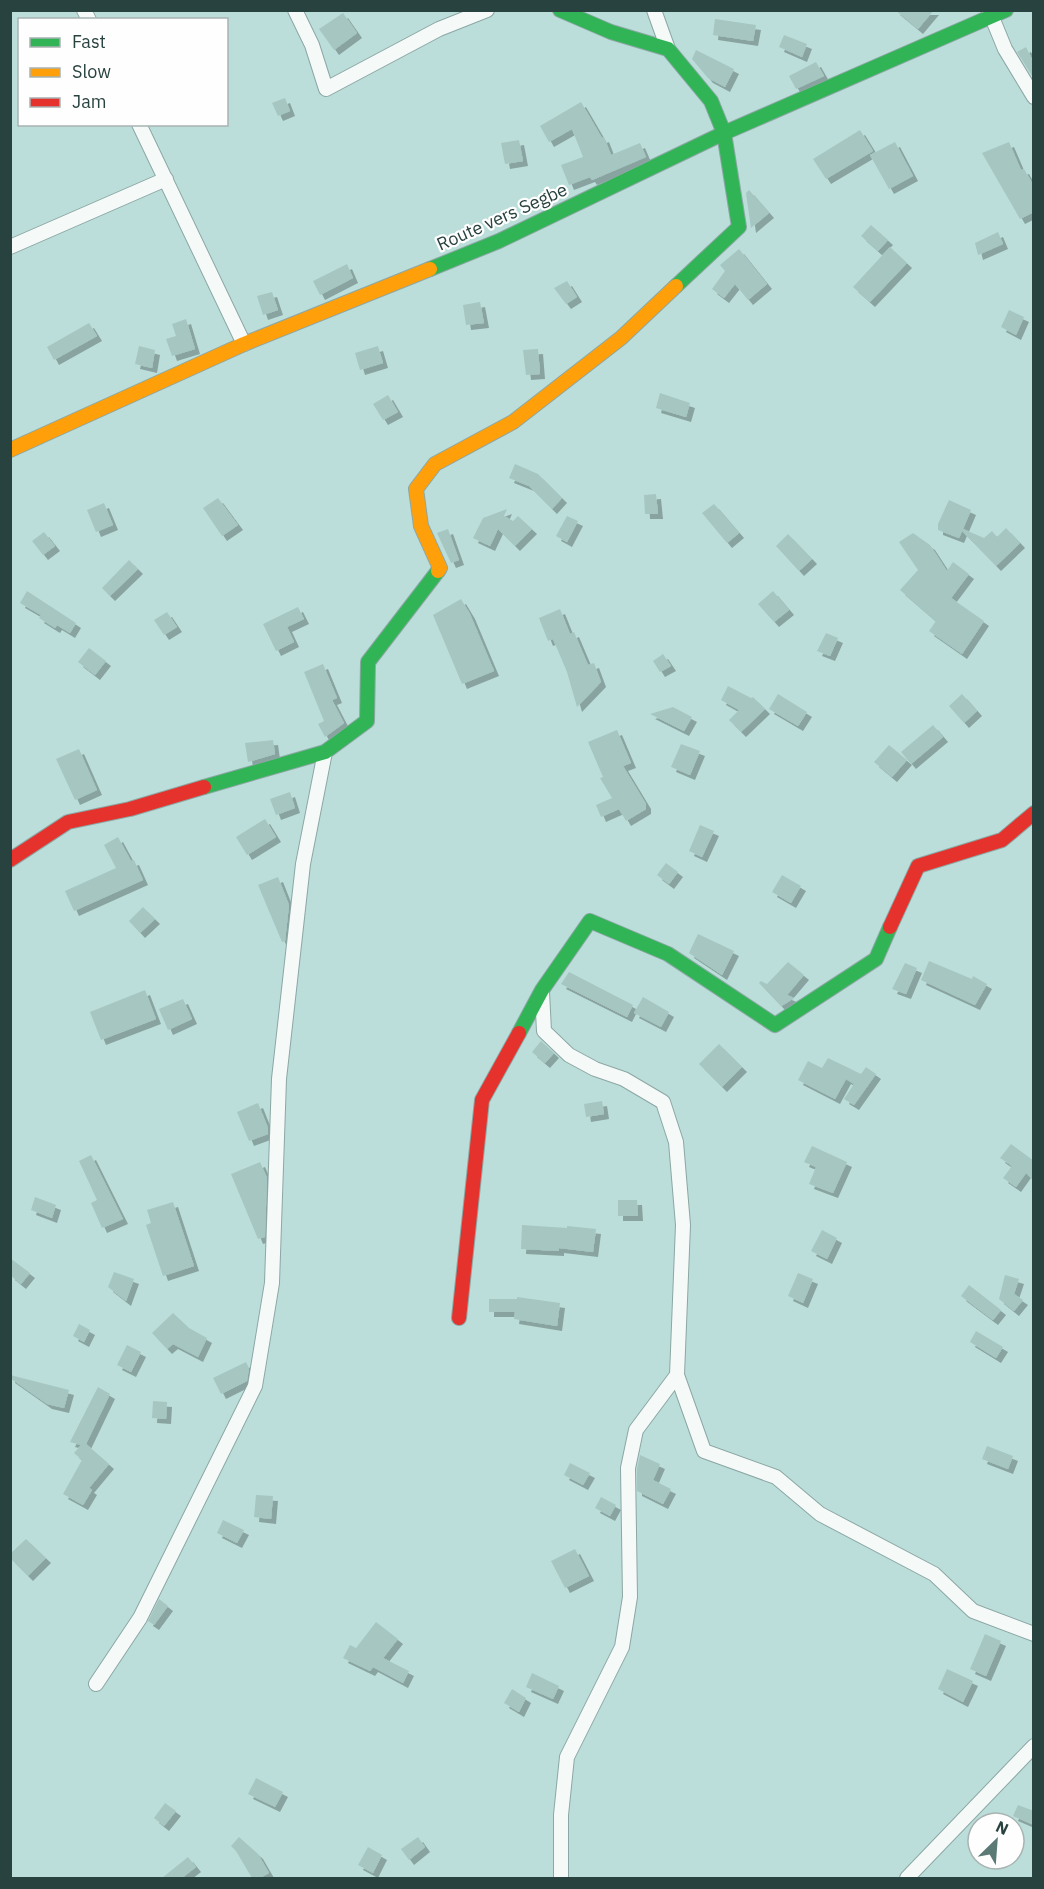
<svg xmlns="http://www.w3.org/2000/svg" width="1044" height="1889" font-family="'IBM Plex Sans',sans-serif">
<style>
.building{fill:#a6c6c2;filter:url(#shadow)}
.lines{fill:none;stroke-linecap:round;stroke-linejoin:round}
.street-casing{stroke:#8ca7a4;stroke-width:16}
.fast-casing{stroke:#8ca7a4;stroke-width:16}
.slow-casing{stroke:#8ca7a4;stroke-width:16}
.jam-casing{stroke:#8ca7a4;stroke-width:16}
.street{stroke:#f5faf9;stroke-width:14}
.fast{stroke:#30b455;stroke-width:14}
.slow{stroke:#ff9f0a;stroke-width:14}
.jam{stroke:#e5322d;stroke-width:14}
.labels{text-anchor:middle;stroke-width:4.5;stroke-linejoin:round;paint-order:stroke}
.street-label{font-size:18px;fill:#28423f;stroke:#fefefe}
</style>
<defs>
<filter id="shadow"><feDropShadow dx="5" dy="5" stdDeviation="0" flood-color="#0004"/></filter>
</defs>
<rect width="100%" height="100%" fill="#bbdeda"/>
<!-- building -->
<path class="building" d="M895 10H934L918 29Z
M343 13 357 33 334 50 319 29Z
M715 19 756 25 753 41 713 35Z
M784 35 807 44 802 57 779 47Z
M1026 47 1034 63V79L1017 52Z
M696 50 734 69 725 87 708 78 692 59Z
M816 62 824 76 796 89 789 76Z
M285 98 290 111 278 116 272 103Z
M581 102 602 138 604 137 611 155 640 143 646 157 592 180 590 177 569 185 561 165 583 157 572 129 549 142 540 126Z
M860 130 873 151 826 179 813 159Z
M519 140 523 161 505 164 501 143Z
M895 142 913 176 889 189 870 155Z
M1009 142 1021 170 1024 169 1034 186V212L1020 219 982 153Z
M749 190 769 213 751 228 746 193Z
M871 225 888 240 878 251 861 236Z
M998 232 1003 244 978 255 975 243Z
M890 247 907 263 870 302 853 287Z
M739 249 767 284 748 300 735 284 724 298 712 289 725 271 720 265Z
M347 264 353 278 320 295 313 281Z
M567 281 577 297 566 304 554 288Z
M272 292 278 310 263 315 257 296Z
M480 302 484 323 466 325 463 305Z
M1009 310 1024 317 1016 335 1001 327Z
M186 319 195 349 172 356 166 339 176 336 172 324Z
M89 323 97 336 54 360 47 347Z
M139 346 155 350 152 368 135 364Z
M378 346 383 363 360 370 355 353Z
M538 349 540 374 526 375 523 350Z
M660 393 690 403 686 417 656 408Z
M388 395 398 412 383 420 373 404Z
M515 464 538 474 562 498 552 509 529 486 509 478Z
M656 494 658 514H645L644 495Z
M218 498 238 525 222 536 203 508Z
M949 500 971 510 963 529 984 538 992 531 997 537 1006 528 1020 543 996 566 962 531 959 538 938 530V524Z
M104 503 113 525 96 532 87 510Z
M714 504 739 533 727 543 702 513Z
M507 509 504 516 513 521 518 516 532 529 515 546 498 529 490 546 473 538 483 518Z
M567 516 578 521 567 542 556 536Z
M448 529 459 560 451 563 437 533Z
M44 532 55 546 43 555 32 541Z
M913 533 930 545 947 571 953 562 969 574 951 598 984 621 962 654 929 631 936 621 900 590 918 570 899 542Z
M788 534 812 559 799 571 776 546Z
M129 560 138 569 110 596 102 588Z
M27 591 76 623 70 633 57 625 55 628 39 618 41 615 20 603Z
M773 591 789 610 774 622 758 604Z
M461 599 470 614 494 671 462 684 433 615Z
M298 607 304 619 287 627 294 642 276 651 263 624Z
M560 609 570 634 574 632 588 665 594 663 601 682 577 707 567 672 553 639 548 641 539 618Z
M167 612 177 627 164 635 154 620Z
M826 633 838 638 830 656 817 651Z
M89 648 106 661 95 675 78 662Z
M663 654 671 666 660 672 653 661Z
M323 664 337 698 332 700 344 723 325 737 318 724 324 721 304 672Z
M728 686 751 698 753 697 765 709 741 732 729 720 739 710 721 700Z
M778 694 807 712 798 726 769 709Z
M962 694 977 711 964 723 949 706Z
M673 707 692 717 684 731 650 714Z
M933 725 943 737 911 764 901 752Z
M617 730 631 763 623 766 646 804V809L626 821 619 809 601 817 596 805 612 798 600 778 603 777 588 742Z
M273 740 275 754 248 762 245 743Z
M681 744 700 751 690 775 671 767Z
M889 745 907 760 892 777 874 762Z
M79 749 97 790 75 800 56 759Z
M290 792 295 808 276 815 270 799Z
M265 819 276 837 247 855 236 837Z
M700 825 714 831 702 857 689 851Z
M118 837 131 861 134 860 143 880 74 911 65 891 116 868 104 845Z
M666 863 678 872 669 884 657 875Z
M782 875 801 886 791 903 772 892Z
M278 877 289 905 285 941 282 942 258 885Z
M143 907 155 919 140 933 129 921Z
M698 934 734 951 722 975 689 953Z
M929 961 972 979 973 976 987 984 975 1005 921 980Z
M788 962 804 975 787 995 794 998 780 1007 781 1006 759 983 761 981 767 984Z
M905 963 917 968 906 994 892 989Z
M569 972 633 1005 627 1017 561 984Z
M145 990 156 1019 101 1040 90 1012Z
M643 997 669 1012 661 1027 634 1013Z
M183 999 192 1019 168 1030 159 1009Z
M541 1041 554 1053 545 1063 532 1052Z
M719 1044 742 1067 722 1087 699 1064Z
M828 1058 861 1074 866 1067 876 1074 854 1105 844 1099 854 1084 846 1079 835 1099 798 1080 808 1061 822 1068Z
M602 1101 604 1114 586 1117 584 1104Z
M258 1103 268 1128V1134L249 1141 237 1112Z
M1011 1144 1034 1161V1181L1026 1173 1016 1187 1003 1178 1012 1166 1000 1158Z
M812 1146 847 1162 833 1193 809 1184 816 1167 804 1162Z
M91 1155 123 1219 102 1228 91 1203 97 1200 79 1161Z
M260 1162 267 1178 265 1237 258 1239 231 1174Z
M35 1197 56 1205 52 1218 31 1210Z
M618 1200H637L638 1216H618Z
M173 1202 194 1266 163 1276 146 1225 151 1223 147 1210Z
M522 1225 567 1228V1226L596 1229 593 1252 559 1248V1251L521 1249Z
M822 1230 837 1238 827 1259 811 1251Z
M10 1258 30 1273 21 1284 10 1275Z
M114 1272 134 1279 126 1301 108 1287Z
M798 1273 813 1279 803 1303 788 1296Z
M1005 1275 1019 1279 1014 1294 1023 1300 1014 1311 999 1299Z
M969 1285 1001 1310 993 1320 961 1296Z
M517 1297 560 1303 557 1326 514 1319 515 1312H489V1299H517Z
M173 1313 189 1328 207 1338 198 1357 173 1344 167 1349 152 1333Z
M79 1324 90 1330 84 1342 73 1336Z
M976 1331 1003 1347 996 1358 970 1342Z
M127 1345 141 1352 131 1372 117 1365Z
M246 1362 249 1368 247 1381 221 1394 213 1378Z
M10 1375 69 1390 64 1408 47 1404 10 1378Z
M98 1387 110 1394 86 1444 109 1464 89 1488 92 1490 83 1505 63 1494 82 1460 74 1453 81 1445 70 1442Z
M153 1401 167 1402 166 1419 152 1418Z
M987 1446 1013 1456 1008 1469 982 1459Z
M640 1455 660 1464 653 1480 671 1489 663 1504 637 1491V1469Z
M570 1463 590 1473 583 1485 564 1475Z
M256 1495 273 1496 271 1519 254 1517Z
M601 1497 616 1505 610 1516 595 1508Z
M223 1520 244 1530 237 1543 217 1533Z
M26 1539 46 1558 28 1576 10 1558V1554Z
M575 1549 589 1576 565 1588 551 1561Z
M159 1599 168 1606 154 1625 148 1621Z
M376 1622 398 1639 383 1658 409 1671 403 1683 373 1667 370 1671 343 1658 350 1645 356 1648Z
M985 1634 1001 1641 986 1676 970 1669Z
M947 1669 973 1681 963 1702 938 1689Z
M532 1673 559 1686 553 1699 526 1687Z
M512 1689 526 1698 519 1712 504 1703Z
M256 1778 283 1792 275 1807 248 1794Z
M165 1803 176 1811 164 1826 154 1818Z
M1018 1805 1034 1811V1825L1013 1816Z
M239 1837 258 1854 269 1873 260 1878H252L236 1851 231 1846Z
M418 1837 425 1847 409 1860 401 1849Z
M368 1847 382 1855 373 1873 358 1865Z
M188 1857 196 1867 182 1878H162Z"/>
<g class="lines">
<!-- street casing -->
<g class="street-casing">
<path id="street" d="M84 10 89 20
M295 10 312 45 326 89 439 29 487 10
M654 10 668 49
M989 10 1005 49 1034 97
M139 124 244 344
M10 247 166 179
M542 992 544 1031 569 1055 595 1069 624 1079 663 1102 676 1142 683 1225 677 1375 704 1451 776 1477 820 1514 934 1574 973 1611 1034 1634
M96 1684 140 1618 255 1386 272 1283 279 1079 303 864 325 752
M561 1878V1815L567 1757 622 1647 630 1597 628 1468 636 1430 677 1375
M907 1878 1034 1746"/>
</g>
<!-- fast casing -->
<g class="fast-casing">
<path id="fast" d="M560 10 611 32 668 49 711 101 724 133 739 227 676 286
M430 269 499 241 724 133 1006 10
M204 787 325 752 367 721 368 662 438 571
M519 1033 542 990 590 921 668 954 775 1025 876 959 890 927"/>
</g>
<!-- slow casing -->
<g class="slow-casing">
<path id="slow" d="M10 450 244 344 430 269
M438 571 440 568 421 526 416 489 435 464 513 422 621 338 676 286"/>
</g>
<!-- jam casing -->
<g class="jam-casing">
<path id="jam" d="M10 860 68 822 130 809 204 787
M890 927 918 866 1002 840 1034 813
M459 1318 482 1100 519 1033"/>
</g>
<!-- street -->
<use href="#street" class="street"/>
<!-- fast -->
<use href="#fast" class="fast"/>
<!-- slow -->
<use href="#slow" class="slow"/>
<!-- jam -->
<use href="#jam" class="jam"/>
</g>
<g class="labels">
<!-- street labels -->
<g class="street-label">
<text transform="translate(502 217) rotate(-24)" y="6">Route vers Segbe</text>
</g>
</g>
<!-- border -->
<rect width="1044" height="1889" fill="none" stroke="#28423f" stroke-width="24"/>
<!-- legend -->
<rect x="18" y="18" width="210" height="108" fill="#fefefe" stroke="#a8b3b2" stroke-width="1.5"/>
<rect x="30" y="38" width="30" height="9" fill="#30b455" stroke="#a8b3b2" stroke-width="1.5"/>
<text x="72" y="48" font-size="18" fill="#28423f">Fast</text>
<rect x="30" y="68" width="30" height="9" fill="#ff9f0a" stroke="#a8b3b2" stroke-width="1.5"/>
<text x="72" y="78" font-size="18" fill="#28423f">Slow</text>
<rect x="30" y="98" width="30" height="9" fill="#e5322d" stroke="#a8b3b2" stroke-width="1.5"/>
<text x="72" y="108" font-size="18" fill="#28423f">Jam</text>
<!-- north arrow -->
<g transform="translate(996 1841) rotate(25)"><circle r="28" fill="#fefefe" stroke="#a8b3b2" stroke-width="1.5"/>
<path d="M0-4.5L10 22L0 15L-10 22Z" fill="#5b7975"/>
<text y="-9" font-size="16" font-weight="bold" text-anchor="middle" fill="#28423f">N</text>
</g>
</svg>
